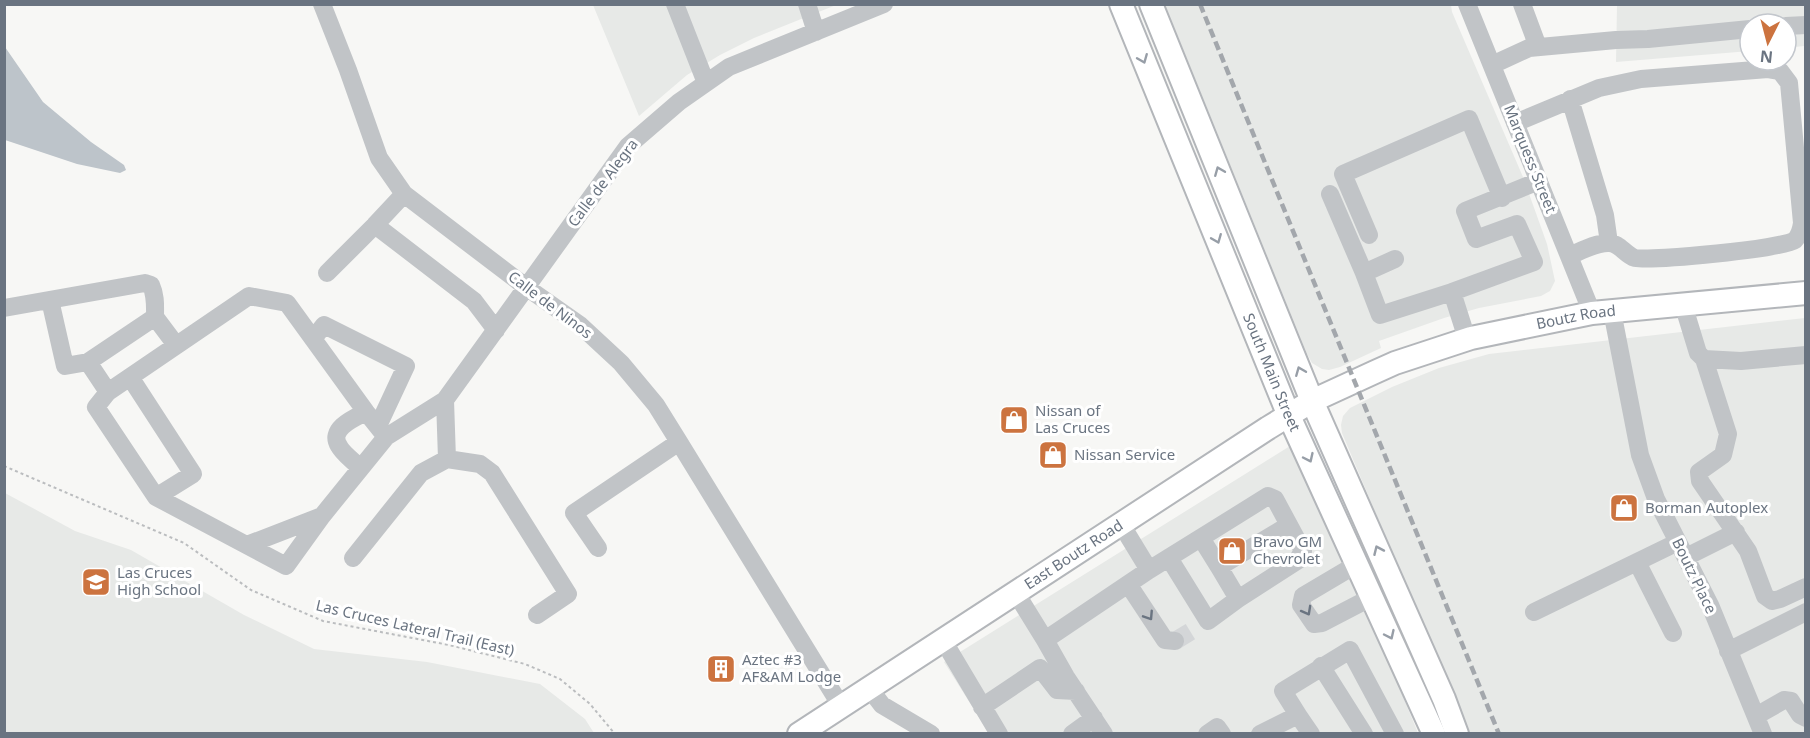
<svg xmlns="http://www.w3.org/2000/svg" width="1810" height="738" font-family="'Noto Sans',sans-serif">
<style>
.built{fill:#e7e9e7}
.water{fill:#bdc4ca}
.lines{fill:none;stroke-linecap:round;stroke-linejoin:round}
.minor-tunnel{stroke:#d4d6d8;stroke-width:18;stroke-dasharray:18 9;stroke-linecap:butt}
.major-casing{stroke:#b3b6ba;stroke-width:26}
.path{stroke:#bbbdbf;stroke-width:2;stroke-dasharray:3 3;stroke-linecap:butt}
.minor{stroke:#c1c4c7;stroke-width:18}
.major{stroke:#fff;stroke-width:22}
.rail{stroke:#a3a7ac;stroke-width:4.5;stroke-dasharray:9 4.5;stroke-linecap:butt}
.oneway{stroke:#979ea7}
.oneway2{stroke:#6a7481}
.labels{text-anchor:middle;stroke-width:6;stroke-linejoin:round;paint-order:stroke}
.street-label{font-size:15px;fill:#6a7481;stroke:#fff}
.poi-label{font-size:15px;fill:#6a7481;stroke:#fff;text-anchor:start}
</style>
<rect width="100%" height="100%" fill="#f7f7f5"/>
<!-- built -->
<path class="built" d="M593 5H836L754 38 720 55 687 75 639 116Z
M1165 5H1451L1452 12 1523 177 1547 244 1555 281 1550 291 1541 296 1479 308 1444 318 1379 341 1381 348 1340 367 1329 370 1322 369 1312 363 1307 354Z
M1617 5H1805V66L1804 46 1786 48V24H1750V51L1616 62Z
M1805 318V733H1468L1342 433 1341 425 1343 416 1350 408 1392 387 1439 368 1489 354Z
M1298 441 1418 733H989L944 662Z
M5 493 75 531 131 550 244 615 314 649 427 662 540 684 585 719 594 733H5Z"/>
<!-- water -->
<path class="water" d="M5 47 43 102 91 142 124 165 126 170 120 173 77 164 5 140Z"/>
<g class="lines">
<!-- minor-tunnel -->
<path class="minor-tunnel" d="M1175 641 1198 627"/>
<!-- major casing -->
<g class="major-casing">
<g id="major">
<path id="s1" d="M1121 4 1289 416 1434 734"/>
<path d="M1151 4 1312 401 1444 699 1457 734"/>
<path id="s2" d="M799 734 1268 428 1312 401 1375 372 1395 363 1471 338 1592 313 1806 293"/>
</g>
</g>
<!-- path -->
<path class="path" d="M4 466 184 543 251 590 323 621 449 645 525 664 560 679 590 704 615 734"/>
<!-- minor -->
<path class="minor" d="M322 4 348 70 379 158 404 194 526 287 580 325 621 363 656 405 679 442 841 706
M675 4 706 83
M807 4 816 32
M1467 4 1592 313
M1522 4 1538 47
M1786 26 1806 25
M1492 65 1529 48 1616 40 1648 39 1750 29
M1570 99 1605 215 1609 243
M1515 123 1599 88 1641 79 1768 69 1780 71 1789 83 1802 223C1801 230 1800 235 1795 240 1783 249 1652 261 1635 258 1625 255 1619 242 1608 243 1595 243 1581 251 1569 256
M404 194 375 225 474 301 496 330
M1330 194 1364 273
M1369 235 1343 174 1469 119 1502 198
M1395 259 1364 273 1380 315 1452 292
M327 273 375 225
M50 300 65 366 88 362
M1683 304 1698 353 1704 359 1741 361 1806 355
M4 308 145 283 151 285C156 296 155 306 155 317
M1612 311 1640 455 1656 499 1710 605 1763 734
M313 339 324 325 406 366 378 426
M1467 339 1452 292 1534 262 1517 224 1476 239 1465 211 1539 181
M1704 359 1728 434 1723 455 1699 472 1700 481 1748 551 1765 596 1772 601 1780 599 1806 587
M130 377 193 474 156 497
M108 392 88 362 155 317 176 345
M386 437 366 412 287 303 249 296 108 392 96 407 156 497 286 566 322 516 386 437 445 400 628 146 679 102 729 67 884 4
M447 459 480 464 492 473 568 594 537 615
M360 468C354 461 343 454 339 446 328 429 354 418 366 412
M1121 524 1149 570 1268 496 1275 499 1303 551 1297 561 1238 599 1208 621 1169 558
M1201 538 1219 567 1289 525
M247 545 322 516
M598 548 574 513 679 442
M1686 557 1736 532
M353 558 421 473 447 459 445 400
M1637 562 1673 633
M1357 564 1303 596 1301 605 1314 624 1322 623 1372 597
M1219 567 1238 599
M1128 584 1165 640 1175 641
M1016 593 1045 640 1149 570
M1534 612 1678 542
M943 640 999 734
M1045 640 1066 677 1104 734
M1728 651 1806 612
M1321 666 1364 734
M869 688 882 705 931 734
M982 707 1040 668 1057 690 1076 691
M1298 715 1283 691 1350 650 1395 734
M1756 716 1784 700 1791 701 1800 715 1806 718
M1072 734 1094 718
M1207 734 1217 727 1222 734
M1260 734 1298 715 1311 734"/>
<!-- major -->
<use href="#major" class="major"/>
<!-- rail -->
<path class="rail" d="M1200 4 1499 734"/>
</g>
<!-- one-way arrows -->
<defs><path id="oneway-chevron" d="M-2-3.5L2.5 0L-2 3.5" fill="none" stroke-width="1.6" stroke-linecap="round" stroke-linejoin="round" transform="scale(1.5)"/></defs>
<g class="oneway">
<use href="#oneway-chevron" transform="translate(1143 59) rotate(68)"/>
<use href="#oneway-chevron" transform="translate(1219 171) rotate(-112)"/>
<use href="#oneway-chevron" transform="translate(1217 239) rotate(68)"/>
<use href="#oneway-chevron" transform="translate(1300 371) rotate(-112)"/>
<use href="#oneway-chevron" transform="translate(1309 458) rotate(65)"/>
<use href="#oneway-chevron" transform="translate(1378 550) rotate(-114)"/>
<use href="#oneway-chevron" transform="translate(1390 635) rotate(65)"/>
</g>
<g class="oneway2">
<use href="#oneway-chevron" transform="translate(1307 611) rotate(61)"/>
<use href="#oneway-chevron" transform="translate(1149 616) rotate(57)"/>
</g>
<!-- icons -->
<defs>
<g id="shop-square" transform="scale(1.5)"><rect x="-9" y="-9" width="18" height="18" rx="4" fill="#cc733f" stroke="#fff"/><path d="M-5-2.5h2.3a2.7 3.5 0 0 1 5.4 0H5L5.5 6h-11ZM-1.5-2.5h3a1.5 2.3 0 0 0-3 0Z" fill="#fff"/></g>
<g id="school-square" transform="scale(1.5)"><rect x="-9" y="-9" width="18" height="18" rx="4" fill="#cc733f" stroke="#fff"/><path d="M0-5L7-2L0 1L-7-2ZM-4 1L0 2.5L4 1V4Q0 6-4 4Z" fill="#fff"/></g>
<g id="building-square" transform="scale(1.5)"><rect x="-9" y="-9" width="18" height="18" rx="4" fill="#cc733f" stroke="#fff"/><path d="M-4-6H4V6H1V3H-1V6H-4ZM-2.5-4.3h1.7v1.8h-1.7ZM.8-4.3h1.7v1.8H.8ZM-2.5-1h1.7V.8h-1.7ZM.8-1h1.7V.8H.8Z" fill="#fff"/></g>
</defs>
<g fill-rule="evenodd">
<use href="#shop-square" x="1014" y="420"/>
<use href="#shop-square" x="1053" y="455"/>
<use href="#shop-square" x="1624" y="508"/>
<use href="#shop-square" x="1232" y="551"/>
<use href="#school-square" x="96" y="582"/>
<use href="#building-square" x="721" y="669"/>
</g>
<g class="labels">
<!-- street labels -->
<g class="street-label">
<text transform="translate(1530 159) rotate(68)" y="5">Marquess Street</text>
<text transform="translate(603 183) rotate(-53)" y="5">Calle de Alegra</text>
<text transform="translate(550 305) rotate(37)" y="5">Calle de Ninos</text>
<text dy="5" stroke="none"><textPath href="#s2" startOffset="890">Boutz Road</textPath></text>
<text dy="5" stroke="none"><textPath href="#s1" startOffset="398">South Main Street</textPath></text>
<text dy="5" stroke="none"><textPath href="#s2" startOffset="328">East Boutz Road</textPath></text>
<text transform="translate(1694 576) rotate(64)" y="5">Boutz Place</text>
<text transform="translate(415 628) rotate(13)" y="5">Las Cruces Lateral Trail (East)</text>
</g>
<!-- poi labels -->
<g class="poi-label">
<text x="1035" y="416">Nissan of<tspan x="1035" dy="17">Las Cruces</tspan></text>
<text x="1074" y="460">Nissan Service</text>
<text x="1645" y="513">Borman Autoplex</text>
<text x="1253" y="547">Bravo GM<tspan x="1253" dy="17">Chevrolet</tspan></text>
<text x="117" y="578">Las Cruces<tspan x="117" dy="17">High School</tspan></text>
<text x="742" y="665">Aztec #3<tspan x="742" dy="17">AF&amp;AM Lodge</tspan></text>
</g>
</g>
<!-- border -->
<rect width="1810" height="738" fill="none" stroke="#6a7481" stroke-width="12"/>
<!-- north arrow -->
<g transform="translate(1768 42) rotate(186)"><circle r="28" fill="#ffffff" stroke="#c3c7cd" stroke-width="1.5"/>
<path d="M0-4.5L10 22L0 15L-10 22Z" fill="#cc733f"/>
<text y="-9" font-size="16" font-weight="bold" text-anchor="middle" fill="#6a7481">N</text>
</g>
</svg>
